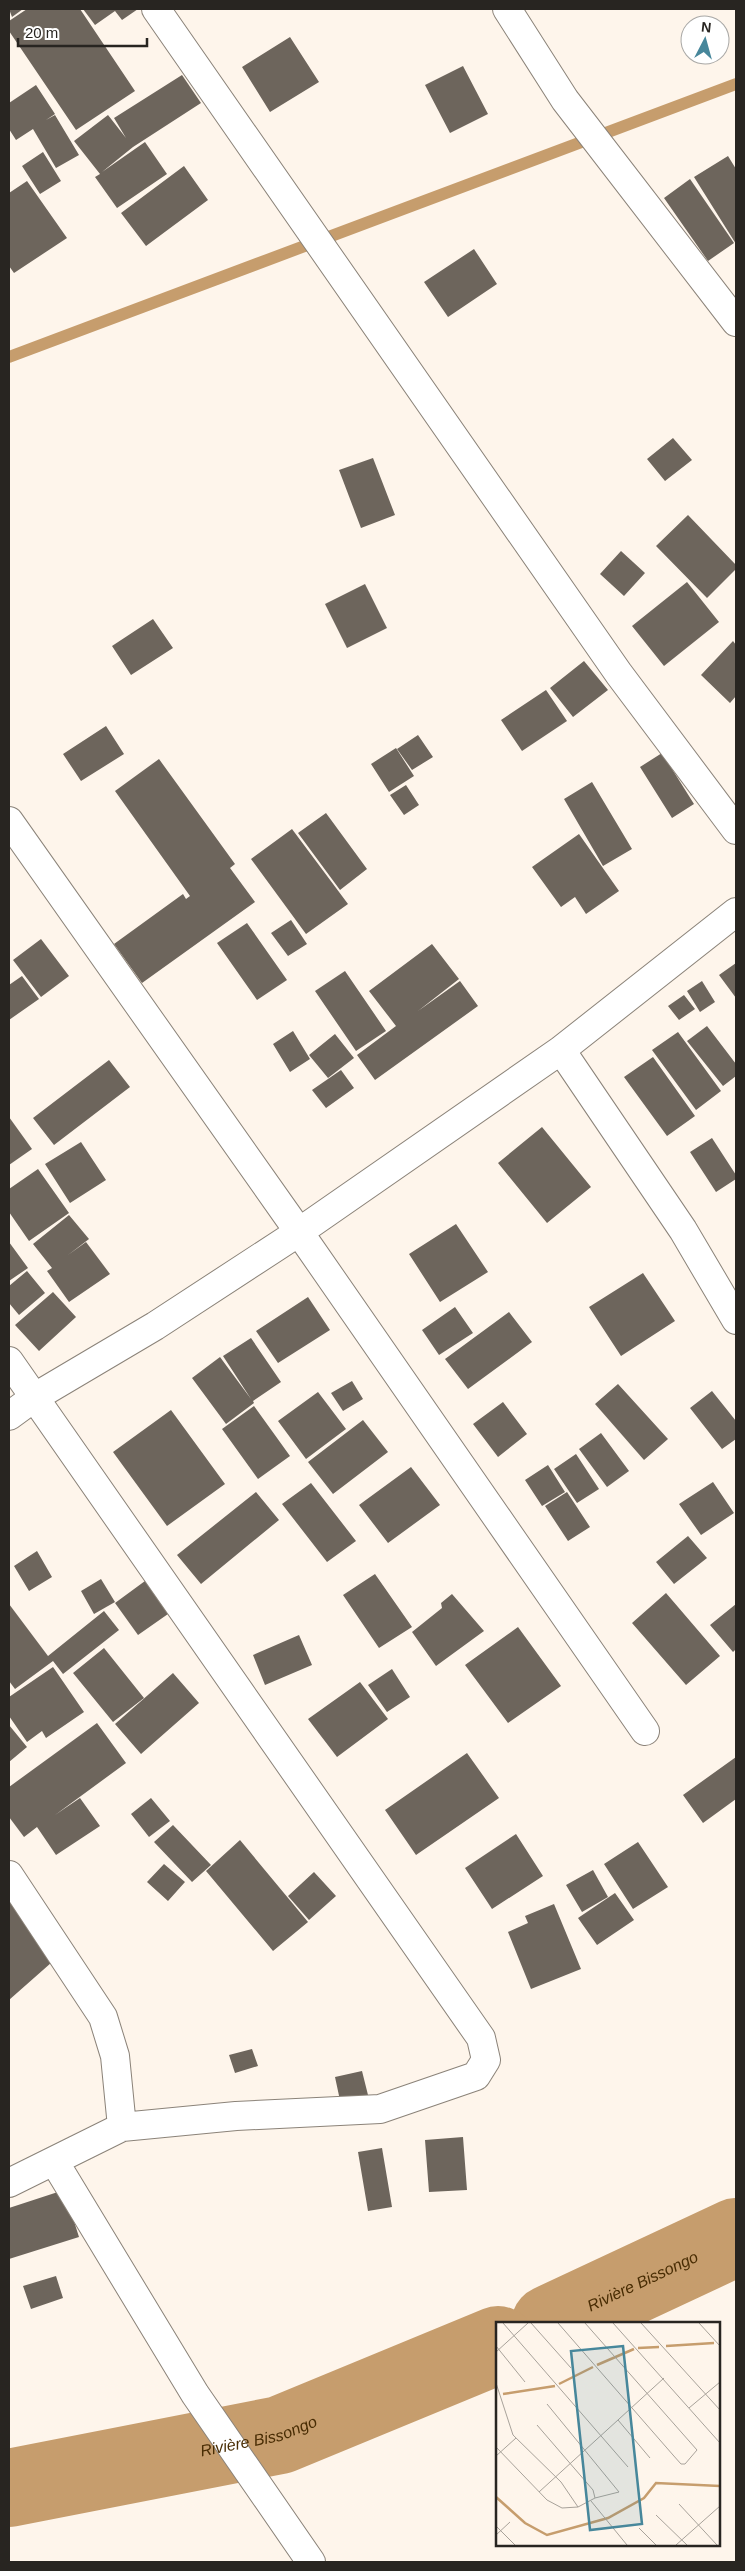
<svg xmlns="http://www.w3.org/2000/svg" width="745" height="2571" font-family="Helvetica,sans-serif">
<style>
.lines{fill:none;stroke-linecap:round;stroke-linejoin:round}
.stream{stroke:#c69d6d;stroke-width:12}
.river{stroke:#c69d6d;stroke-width:78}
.building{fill:#6d655c}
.minor-casing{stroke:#8b8379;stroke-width:30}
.minor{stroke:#fff;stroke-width:28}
.labels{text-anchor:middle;stroke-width:5;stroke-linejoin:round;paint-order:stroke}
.water-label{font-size:16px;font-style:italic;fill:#492d04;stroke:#fff}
.inset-river{fill:none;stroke:#c69d6d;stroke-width:2.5}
.inset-road{fill:none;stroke:#a8a29a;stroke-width:1}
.view{fill:#47879b;fill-opacity:0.15;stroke:#47879b;stroke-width:2.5}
.inset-edge{fill:none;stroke:#282521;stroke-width:2.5}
</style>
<rect width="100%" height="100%" fill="#fef5eb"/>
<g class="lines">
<!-- stream -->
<path class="stream" d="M9 357 736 84"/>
<!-- river -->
<g class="river">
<path id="s1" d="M550 2324 736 2237"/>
<path id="s2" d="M9 2488 280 2435 498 2345"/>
</g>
</g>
<!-- building -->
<path class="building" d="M9 9H23L12 17Z
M27 9H80L135 91 76 130 9 31V21Z
M83 9H138L122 20 115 11 95 25Z
M290 37 319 82 270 112 242 67Z
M463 66 488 114 450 133 425 85Z
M182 75 201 103 133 147 102 172 145 142 167 174 117 208 95 177 100 174 74 141 108 115 126 138 114 118Z
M36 85 55 114 46 120 55 115 79 155 56 168 33 129 16 140 9 129V103Z
M43 152 61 181 40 194 22 166Z
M728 156 736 169V244L694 177Z
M184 166 208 200 146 246 121 213Z
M690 179 734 243 708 261 664 198Z
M27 181 67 238 14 273 9 266V193Z
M474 249 497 284 448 317 424 282Z
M673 438 692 460 665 481 647 459Z
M373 458 395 515 361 528 339 470Z
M688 515 736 565V569L707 598 656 546Z
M621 551 645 573 624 596 600 574Z
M687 582 719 622 664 666 632 626Z
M365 584 387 628 347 648 325 604Z
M153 619 173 648 131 675 112 646Z
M733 641 736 645V696L730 703 701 675Z
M584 661 608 690 573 717 550 688Z
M546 690 567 721 522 751 501 720Z
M106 726 124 754 81 781 63 754Z
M418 735 433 757 412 770 397 749Z
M396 748 414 776 389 792 371 764Z
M662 753 694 804 672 818 640 767Z
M159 759 235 864 230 868 255 902 142 983 114 944 183 894 186 899 190 896 115 791Z
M592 782 632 849 603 866 564 799Z
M406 785 419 805 404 815 390 795Z
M326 813 367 869 340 890 298 833Z
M292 829 348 904 306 934 251 859Z
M579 834 619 891 586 914 575 897 561 907 532 867Z
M291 920 307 944 288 956 271 933Z
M247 923 287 980 257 1000 217 943Z
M41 939 69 976 41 997 13 960Z
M432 944 459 979 418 1011 460 981 478 1006 375 1080 357 1055 396 1026 369 991Z
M736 963V998L719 975Z
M345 971 386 1031 356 1051 315 991Z
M22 976 39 999 9 1020V985Z
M702 981 715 1002 700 1012 687 991Z
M684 995 695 1009 679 1020 668 1006Z
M707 1026 736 1064V1076L723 1086 687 1041Z
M293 1031 310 1059 290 1072 273 1044Z
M678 1032 721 1091 696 1110 652 1050Z
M335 1034 354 1058 328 1078 309 1055Z
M653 1057 695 1116 667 1136 624 1077Z
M109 1060 130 1087 54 1145 33 1118Z
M341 1070 354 1088 326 1108 312 1090Z
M9 1117 32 1149 9 1165Z
M542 1127 591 1187 547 1223 498 1163Z
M712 1138 736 1175V1179L716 1192 690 1152Z
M81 1142 106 1180 70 1203 45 1164Z
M38 1169 69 1213 29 1241 9 1212V1189Z
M69 1215 89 1239 68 1255 86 1242 110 1274 69 1302 47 1271 52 1268 33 1244Z
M456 1224 488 1272 440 1302 409 1254Z
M9 1242 28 1268 9 1281Z
M27 1271 45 1293 19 1315 9 1303V1286Z
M643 1273 675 1321 621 1356 589 1307Z
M53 1292 76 1317 39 1351 15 1325Z
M308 1297 330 1330 278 1363 256 1331Z
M455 1307 473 1333 439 1355 422 1330Z
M509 1312 532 1342 468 1389 445 1359Z
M251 1338 281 1382 253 1401 254 1403 226 1424 192 1378 220 1357 251 1399 223 1356Z
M352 1381 363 1399 343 1411 331 1393Z
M618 1384 668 1439 644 1460 595 1404Z
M712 1391 736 1421V1439L722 1449 690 1408Z
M318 1392 346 1429 306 1459 278 1421Z
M503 1402 527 1434 498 1457 473 1424Z
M254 1406 290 1456 258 1479 222 1429Z
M171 1410 225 1484 167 1526 113 1452Z
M363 1420 388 1452 333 1494 308 1462Z
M601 1433 629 1471 607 1487 579 1449Z
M576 1454 599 1489 577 1503 554 1469Z
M548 1465 565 1492 542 1506 525 1480Z
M411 1467 440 1505 388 1543 359 1505Z
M713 1482 734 1513 701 1535 679 1504Z
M311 1483 356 1541 327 1562 282 1504Z
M256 1492 279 1520 201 1584 177 1555Z
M567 1492 590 1527 568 1541 545 1506Z
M688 1536 707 1558 674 1584 656 1562Z
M37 1551 52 1577 29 1591 14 1566Z
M375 1574 412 1627 379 1648 343 1595Z
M101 1579 115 1602 94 1614 81 1591Z
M145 1581 168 1614 138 1635 115 1603Z
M666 1593 720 1656 686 1685 632 1623Z
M452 1594 484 1631 436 1666 412 1632 442 1608 441 1603Z
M9 1604 48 1656 104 1611 119 1630 63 1674 53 1661 15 1689 9 1681Z
M736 1604V1649L733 1652 710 1625Z
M518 1627 561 1686 508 1723 465 1665Z
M299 1635 312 1665 265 1685 253 1655Z
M104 1648 144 1698 113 1722 73 1673Z
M53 1667 84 1712 46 1738 42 1731 27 1742 9 1716V1697Z
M392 1669 410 1697 387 1712 368 1685Z
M173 1673 199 1703 141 1754 115 1724Z
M360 1682 388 1719 337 1757 308 1719Z
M97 1723 126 1763 55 1815 80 1798 100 1826 56 1855 37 1827 24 1837 9 1817V1787Z
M9 1725 27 1747 9 1762Z
M467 1753 499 1798 416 1855 385 1810Z
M736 1757V1799L703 1823 683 1795Z
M151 1798 170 1821 149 1837 131 1814Z
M173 1825 211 1865 192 1882 154 1842Z
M516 1834 543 1876 492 1909 465 1868Z
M240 1840 308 1922 273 1951 206 1871Z
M638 1842 668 1887 633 1909 604 1864Z
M164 1864 185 1882 168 1901 147 1882Z
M593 1870 608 1897 582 1912 566 1885Z
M314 1872 336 1896 309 1920 288 1896Z
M615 1893 634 1920 597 1945 578 1918Z
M9 1899 60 1955 9 2000Z
M554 1904 581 1969 531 1989 508 1932 528 1923 525 1916Z
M252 2049 258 2066 235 2073 229 2055Z
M362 2071 369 2099 341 2105 335 2077Z
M463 2137 467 2190 429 2192 425 2140Z
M382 2148 392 2207 368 2211 358 2152Z
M64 2190 79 2237 9 2259V2208Z
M56 2276 63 2298 31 2309 23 2286Z"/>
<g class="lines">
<!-- minor casing -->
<g class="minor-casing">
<path id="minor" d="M156 9 619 674 736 830
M507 9 565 100 736 322
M9 821 299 1232 645 1731
M561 1050 683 1230 736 1320
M9 1361 481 2038 486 2060 476 2076 380 2109 236 2116 122 2127 9 2183
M9 1416 35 1397 155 1326 299 1232 561 1050 736 912
M9 1875 103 2017 115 2056 122 2127
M54 2161 195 2394 311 2562"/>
</g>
<!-- minor -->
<use href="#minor" class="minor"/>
</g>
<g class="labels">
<!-- water labels -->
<g class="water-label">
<text dy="6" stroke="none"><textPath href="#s1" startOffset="102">Rivière Bissongo</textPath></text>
<text dy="6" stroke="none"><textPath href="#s2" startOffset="255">Rivière Bissongo</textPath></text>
</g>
</g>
<!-- overview -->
<g transform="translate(496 2322)">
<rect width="224" height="224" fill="#fef5eb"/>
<path class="inset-river" d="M170 24 218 21M142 26 163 25M101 43 138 27M63 62 97 45M7 72 59 64M0 175 29 201 51 213 112 196 148 176 160 161 224 164"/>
<path class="inset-road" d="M7 1 132 145M35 1 75 46M62 1 177 133 185 142H189L201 128 89 1M117 1 224 121M145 1 224 88M203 1 224 24M0 24 29 60M0 30 32 1M0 61 17 113 65 160 82 185M193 86 224 60M122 98 154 136M41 103 97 168 99 176M0 125 51 178 66 186 82 185 99 176 123 170 51 82M0 134 20 116M43 170 168 56M95 179 131 223M183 182 221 223M160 193 191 223M0 204 19 223M143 206 160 223M0 213 14 200M180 223 224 184"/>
<path class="view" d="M127 24 146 202 94 208 75 29Z"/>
<rect width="224" height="224" class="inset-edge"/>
</g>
<!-- border -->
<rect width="745" height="2571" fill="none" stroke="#282521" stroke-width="20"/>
<!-- north arrow -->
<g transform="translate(705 40) rotate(6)"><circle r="24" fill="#ffffff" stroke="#a9a8a6"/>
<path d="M0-4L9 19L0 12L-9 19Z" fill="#47879b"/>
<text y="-8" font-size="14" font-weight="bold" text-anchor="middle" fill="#282521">N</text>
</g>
<!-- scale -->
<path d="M18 38v8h129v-8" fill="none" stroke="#282521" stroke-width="2.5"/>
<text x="25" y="38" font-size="15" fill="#282521" stroke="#ffffff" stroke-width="4" paint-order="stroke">20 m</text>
</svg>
